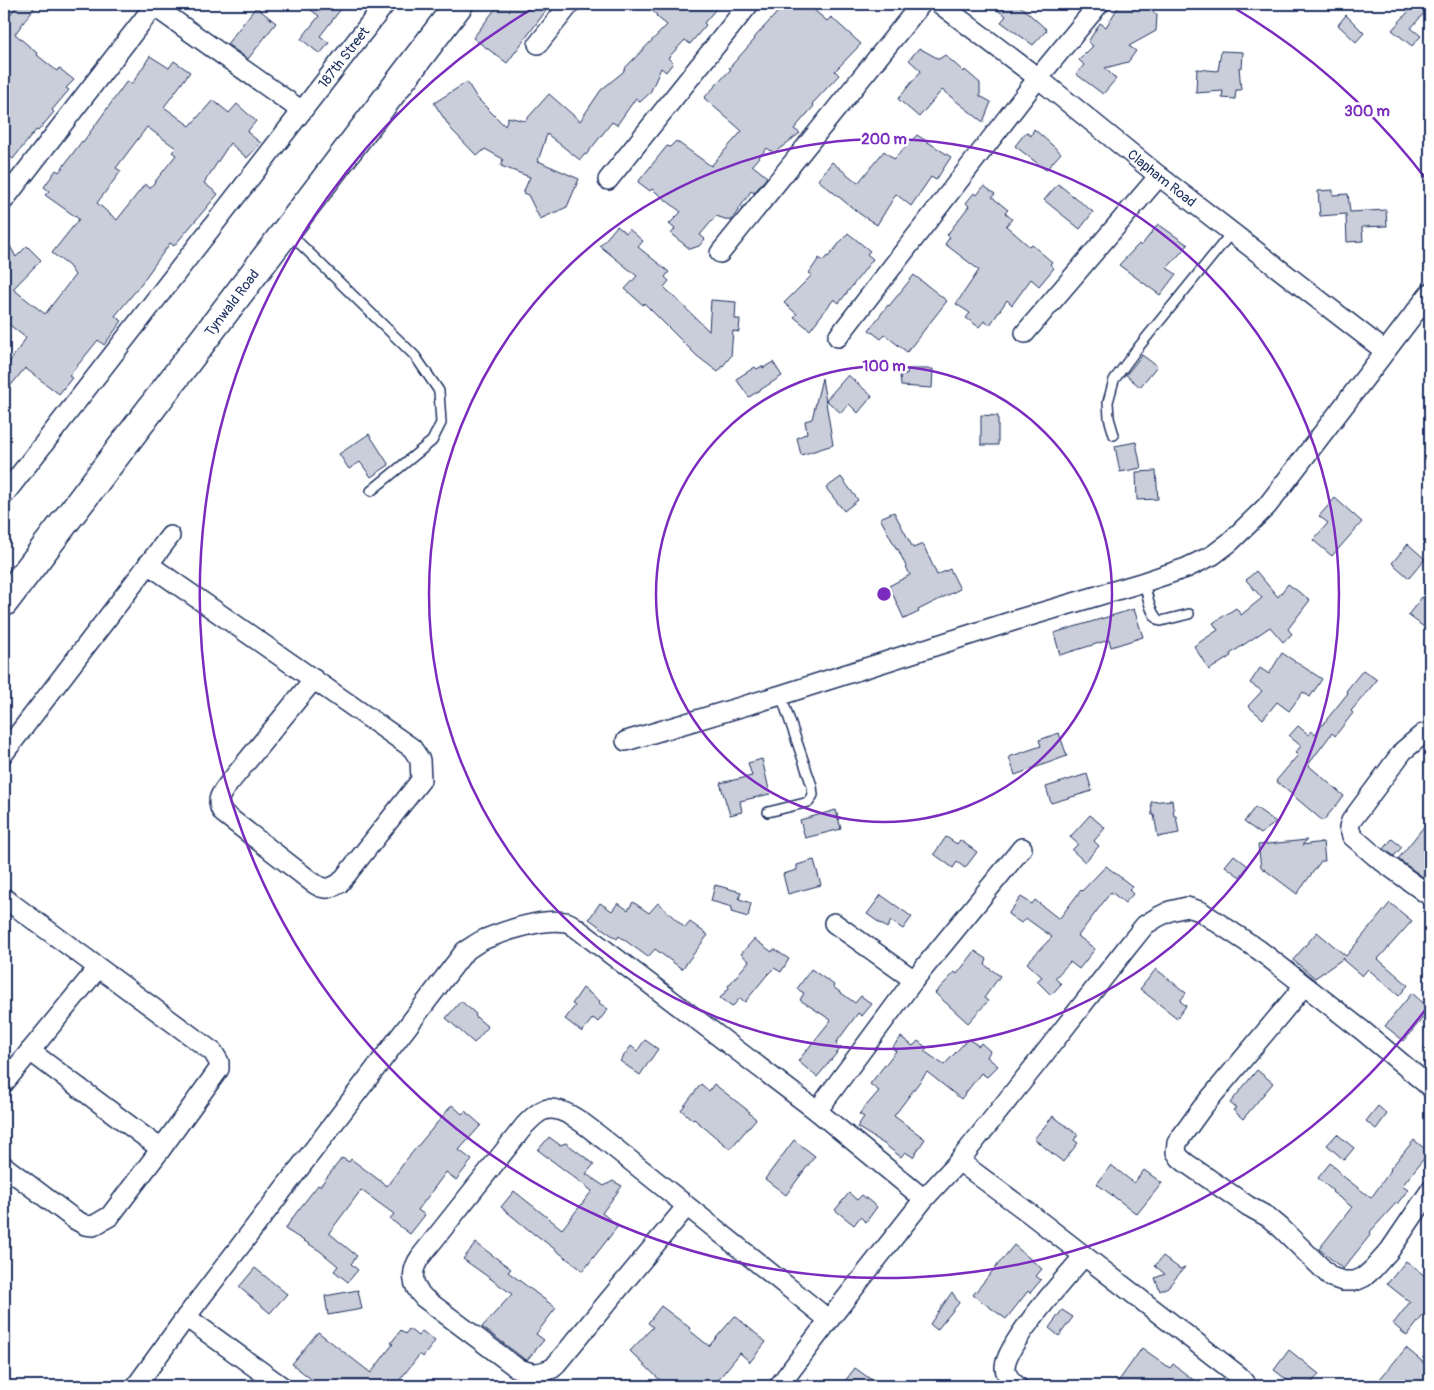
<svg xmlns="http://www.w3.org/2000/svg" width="1434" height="1390" font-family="Pangolin,sans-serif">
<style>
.building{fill:#caceda;stroke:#1b2f5e;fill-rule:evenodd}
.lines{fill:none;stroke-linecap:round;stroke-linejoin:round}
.lane-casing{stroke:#1b2f5e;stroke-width:12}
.street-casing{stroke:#1b2f5e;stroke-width:22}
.primary-casing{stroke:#1b2f5e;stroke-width:31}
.lane{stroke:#fff;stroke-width:9}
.street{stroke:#fff;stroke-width:19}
.primary{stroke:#fff;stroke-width:28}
.ring{fill:none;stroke:#7b2cbf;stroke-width:2.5}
.labels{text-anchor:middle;stroke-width:5;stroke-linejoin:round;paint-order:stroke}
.street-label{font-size:14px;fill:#1b2f5e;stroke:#fff}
.centre{fill:#7b2cbf;stroke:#fff;stroke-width:2.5}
.ring-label{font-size:15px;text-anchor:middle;font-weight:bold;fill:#7b2cbf;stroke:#fff;stroke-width:5;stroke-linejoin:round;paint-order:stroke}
</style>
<rect width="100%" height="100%" fill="#fff"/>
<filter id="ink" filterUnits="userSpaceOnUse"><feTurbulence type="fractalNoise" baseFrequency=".02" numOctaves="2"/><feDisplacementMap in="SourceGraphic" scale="10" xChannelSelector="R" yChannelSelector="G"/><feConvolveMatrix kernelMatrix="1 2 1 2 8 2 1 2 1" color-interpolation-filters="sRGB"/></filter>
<g filter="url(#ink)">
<!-- building -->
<path class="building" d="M18 4H37L15 34 38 54 37 55 57 71 59 68 74 80 66 88 69 90 52 110 54 112 38 131 36 130 13 159 4 152V25H5L9 20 7 19Z
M303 4H333L341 9 320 36 329 43 320 54 301 39 319 16Z
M499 4H551L507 63 473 38Z
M644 4H720L704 23 706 25 690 44 685 40 668 58 673 63 666 72 661 68 650 93 640 102 636 98 617 125 612 122 586 155 585 154 580 160 547 134 538 161 579 179 567 207 540 219 528 195 523 193 530 177 501 166 503 159 485 149 477 156 451 129 434 103 467 82 477 98 505 126 508 117 525 121 549 94 580 121 601 90 623 72 625 68 667 25 656 16 657 15Z
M785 4H807L827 21 831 17 861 44 835 71 839 75 812 104 814 106 794 129 800 133 774 153 767 148 752 165 767 177 754 193 751 191 731 221 716 216 700 235 705 239 699 246 690 249 671 234 675 229 669 224 681 212 652 189 650 191 638 182 667 146 670 147 676 141 711 166 742 131 704 98 731 69 729 68 755 39 754 38Z
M988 4H1018L1047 30 1033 45 1001 22 1006 16Z
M1120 4H1142L1157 15 1156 31 1129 46 1136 51 1128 62 1105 68 1116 79 1103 94 1076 74 1084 65 1079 60 1093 46 1088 42 1100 23 1106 27Z
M1415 4 1425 12 1411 28 1421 36 1412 46 1392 30Z
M256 7 276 23 248 59 227 44Z
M1346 15 1364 33 1356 42 1338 25Z
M919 48 939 59 945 55 964 72 965 70 980 83V96L991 102 983 122 942 90 919 117 898 99 921 71 909 60Z
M1221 51 1243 52 1242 68 1239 67 1241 90H1236L1235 99 1222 98 1223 91 1196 93 1197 69 1218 71Z
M150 56 169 68 174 61 190 72 164 107 190 126 213 100 229 113 237 104 256 121 247 132 261 143 247 158 230 143 204 183 218 194 174 246 170 243 138 288 115 316 122 321 104 345 98 340 69 376 72 378 59 394 25 368 4 394V370L26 338 6 322 11 316 4 310V235L16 257 27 246 41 260 13 289 45 314 75 275 69 266 52 253 79 219 45 195 49 191 44 187 56 170 59 172 82 141 83 142 127 81 132 84ZM147 127 176 148 172 152 176 155 150 188 145 184 117 220 97 203 121 171 116 168Z
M1034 129 1061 153 1046 170 1015 146 1026 132 1031 136Z
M917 135 951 157 936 180 931 177 911 206 896 194 877 225 860 214 818 180 832 162 858 183 884 151 894 159Z
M1058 184 1093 212 1080 229 1044 200Z
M984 186 995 194 992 197 1008 210 1005 213 1012 219 1006 226 1029 246 1031 244 1052 262 1050 264 1054 268 1039 286 1031 279 1012 305 1007 300 990 325 984 321 979 327 966 318 970 313 956 304 979 270 945 244 950 237 947 235 969 206 966 203 974 193 977 195Z
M1333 190V195L1348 194 1350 212 1386 210 1387 226 1362 227 1363 241 1347 242 1346 214 1320 216 1318 191Z
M1158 224 1188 245 1167 268 1176 274 1160 295 1119 265 1139 244 1141 246Z
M617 226 626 233 629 229 643 241 638 247 669 272 665 277 669 281 664 287 709 331 711 300 736 302 735 319H740L739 332 733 331 731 356 718 372 697 356 644 303 643 305 625 289 637 276 600 246Z
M848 233 870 251 867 254 873 259 839 303 834 299 810 330 794 317 797 314 784 303 812 275 809 273 819 258 823 261 827 256 828 257Z
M914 275 947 301 907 352 885 335 881 339 869 330 888 305 889 306Z
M1142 355 1157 366 1140 387 1126 375Z
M773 362 782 376 749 397 736 379 755 367 757 369 762 366 763 368Z
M908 369H933L932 388 901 386 900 375 907 374Z
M848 375 872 396 858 413 849 404 841 413 826 400Z
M822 378 833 445 801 455 797 438 807 433 805 421 812 419Z
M981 415 998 416V445H981Z
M369 434 389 465 371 477 360 462 349 469 339 454Z
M1136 442 1141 468 1120 472 1115 446Z
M1156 471 1158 499 1137 500 1136 472Z
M841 477 858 500 844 511 826 488Z
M1335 498 1362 522 1332 556 1313 540 1328 523 1319 516Z
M894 512 913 548 923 544 937 575 950 569 960 589 918 610 919 612 904 619 889 586 910 575 898 549 897 550 880 518Z
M1408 544 1425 559 1409 578 1392 563Z
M1256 571 1278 597 1288 584 1310 600 1288 629 1292 634 1283 642 1270 627 1230 654 1231 656 1209 670 1194 646 1218 630 1213 623 1236 608 1241 615 1262 598 1246 580Z
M1422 597 1430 604V619L1424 627 1408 615Z
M1134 609 1143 637 1111 647 1109 640 1060 655 1054 633Z
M1282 653 1322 679 1310 697 1303 692 1289 711 1277 702 1263 719 1248 706 1262 691 1250 683 1260 668 1269 674Z
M1363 670 1377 680 1351 711 1353 713 1335 736 1332 733 1308 765 1344 796 1323 821 1276 781 1298 755 1295 753 1301 746 1289 736 1298 726 1309 735 1311 731 1315 734 1348 693 1346 691Z
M1059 733 1067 756 1015 775 1009 757 1041 746 1039 740Z
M762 759 770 794 740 801 742 812 730 815 720 783 752 776 748 763Z
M1087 774 1092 791 1051 803 1046 787Z
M1172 800 1174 816H1176L1179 833 1158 837 1154 815H1152L1151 802Z
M1255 807 1276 822 1261 834 1244 822Z
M836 810 841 829 805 838 800 820Z
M1090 815 1105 828 1094 841 1099 846 1085 862 1072 850 1078 844 1070 837Z
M1430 819V882L1398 859Z
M946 837 957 844 960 840 977 852 965 868 957 862 953 868 934 854Z
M1392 839 1402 847 1394 856 1384 849Z
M1307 840 1302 845 1323 842 1325 861H1321L1297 894 1261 867 1258 845Z
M1234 855 1248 866 1240 877 1225 866Z
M814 860 821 885 788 894 783 874 797 870V865Z
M1106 866 1133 887 1129 890 1133 894 1125 903 1111 892 1078 936 1095 949 1079 969 1070 962 1055 978 1061 984 1051 995 1037 981 1042 977 1027 963 1052 937 1027 919 1021 923 1008 914 1021 897 1032 904 1035 900 1059 919 1081 890 1082 891Z
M715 885 741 892 739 899 751 903 748 917 731 912 732 907 711 901Z
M881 895 912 917 903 929 891 921 887 928 867 914Z
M633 902 649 913 658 903 685 928 690 922 708 935 682 969 655 949 648 957 619 936 617 939 589 919 600 903 612 911 618 903 628 910Z
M1390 903 1412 921 1378 959 1408 985 1399 996 1368 969 1362 976 1343 960 1344 958 1315 978 1293 960 1317 932 1346 956Z
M754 939 772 952 774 949 789 959 781 972 774 968 767 975 745 1002 740 998 732 1007 720 998 729 988 728 986 749 961 741 954Z
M975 951 987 959 985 965 1000 976 984 998 988 1001 968 1023 935 993 955 972 957 974Z
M811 969 834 985 833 987 855 1003 861 996 872 1004 862 1016 858 1013 836 1043 841 1048 817 1077 798 1061 831 1020 800 1000 804 993 797 989Z
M1156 969 1186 993 1180 1001 1186 1006 1177 1018 1140 989Z
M583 988 600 1001 599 1003 608 1009 598 1022 593 1018 582 1032 565 1019 575 1006 572 1004Z
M1412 993 1430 1009 1404 1041 1385 1026Z
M461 1001 476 1014 475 1016 488 1027 474 1043 446 1018Z
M901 1037 913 1046 918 1041 927 1048 924 1051 944 1065 968 1039 979 1046 981 1043 990 1051 987 1057 998 1066 987 1077 981 1073 961 1099 927 1072 894 1116 925 1139 913 1157 905 1152 901 1157 884 1144 857 1127 864 1117 859 1114 879 1091 870 1084 896 1051 892 1048Z
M645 1040 658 1049 640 1075 620 1061 631 1046 637 1051Z
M1257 1070 1273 1083 1243 1119 1233 1110 1236 1108 1230 1103Z
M701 1084 709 1091 714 1084 750 1112 749 1113 756 1119 730 1149 694 1119 693 1120 681 1110Z
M452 1105 462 1114 465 1111 481 1125 459 1150 472 1160 456 1180 446 1172 418 1210 425 1215 410 1234 390 1219 394 1214 361 1190 329 1233 357 1256 351 1264 358 1270 348 1282 334 1271 338 1266 320 1251 285 1229 296 1213 318 1185 320 1186 342 1158 349 1162 351 1159 387 1186 406 1160Z
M1378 1106 1387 1114 1376 1129 1366 1121Z
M1053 1116 1078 1135 1074 1140 1078 1143 1063 1162 1034 1139Z
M1337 1134 1354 1148 1344 1160 1327 1145Z
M549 1137 560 1145 566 1143 594 1164 586 1174 604 1186 613 1181 622 1186 602 1213 618 1226 583 1271 535 1234V1235L501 1207 514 1191 562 1229 592 1191 538 1150Z
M794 1140 815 1156 786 1195 765 1179Z
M1414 1140 1429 1152 1402 1186 1408 1190 1397 1204 1396 1203 1370 1232 1371 1234 1343 1269 1319 1249 1352 1207 1332 1192 1333 1191 1318 1178 1330 1163 1340 1172 1339 1173 1371 1198 1391 1170 1390 1169Z
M1111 1165 1134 1183 1144 1170 1162 1183 1137 1214 1097 1184Z
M849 1193 857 1200 862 1195 877 1207 866 1222 860 1217 854 1225 835 1210Z
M476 1243 511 1269 508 1272 556 1308 536 1334 544 1340 527 1360 523 1358 482 1327 512 1294 463 1259Z
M1014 1245 1042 1269 1036 1276 1041 1280 1030 1293 1028 1291 1006 1319 973 1295Z
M1163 1256 1180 1269 1185 1267 1168 1287 1160 1291 1155 1278 1165 1274 1155 1266Z
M1406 1261 1430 1280V1318L1425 1313 1407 1336 1393 1324 1410 1302 1387 1284Z
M255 1268 287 1294 270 1313 239 1287Z
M358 1290 362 1309 328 1315 325 1296Z
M952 1292 959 1303 937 1330 930 1324Z
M661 1306 690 1328 689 1330 709 1346 735 1316 766 1342 750 1362 740 1353 713 1386H666L630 1351 653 1327 648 1323Z
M1062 1310 1073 1317 1059 1336 1049 1328Z
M409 1329 418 1336 422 1331 435 1341 423 1357 420 1354 395 1386H320L292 1364 318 1332 371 1373 393 1344 391 1343 401 1330 405 1334Z
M1142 1348 1170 1368 1173 1364 1201 1386H1115Z
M1406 1348 1430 1368V1386H1374Z
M1289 1350 1319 1374 1309 1386H1295L1274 1370Z
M855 1368 880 1386H841Z"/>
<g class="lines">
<!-- lane casing -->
<g class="lane-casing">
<path id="lane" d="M288 232 415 356 439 391 441 423 432 441 371 491
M1114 435 1109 418 1108 402 1114 380 1137 349 1232 232
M1144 582C1147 593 1150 617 1161 621L1189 614
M768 812 809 802 813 795 812 786 781 695"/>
</g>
<!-- street casing -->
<g class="street-casing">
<g id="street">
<path d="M151 4 302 111"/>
<path id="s1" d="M940 4 1038 78 1159 176 1385 351"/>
<path d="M538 44 570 4"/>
<path d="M608 180 749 4"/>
<path d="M4 200 154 6"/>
<path d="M720 253 921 4"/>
<path d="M1025 333 1159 176"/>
<path d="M838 337 1038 78 1099 4"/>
<path id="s2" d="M4 495 385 4"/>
<path d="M148 564 412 748 420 760 421 780 340 883C328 890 323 890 312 882L223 813C214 800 222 792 230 782L314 679"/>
<path d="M1430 732 1423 734 1403 751 1351 821 1349 827 1352 836 1375 856 1430 896"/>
<path d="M626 741 781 695 1016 620 1144 582 1186 568 1213 555 1230 542 1267 506 1430 293"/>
<path d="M4 753 170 536"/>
<path d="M4 898 213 1052 219 1062V1069L161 1149 110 1216 93 1226 85 1225 74 1219 4 1166"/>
<path d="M834 923 914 980"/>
<path d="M1304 986 1202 1108 1181 1137 1177 1143 1176 1152 1180 1158 1186 1163 1248 1206 1268 1217 1280 1227 1331 1277 1343 1281H1355L1364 1277 1373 1269 1390 1250 1430 1191"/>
<path d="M30 1051 161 1149"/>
<path d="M4 1083 98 968"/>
<path d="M817 1111 914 980 1022 848"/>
<path d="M959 1161 1029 1213 1238 1375 1247 1386"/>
<path d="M687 1206 553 1368C537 1375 532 1374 517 1368L424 1298C411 1285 410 1271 421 1256L525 1125C530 1120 536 1113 544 1110 564 1104 591 1130 606 1141L829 1320"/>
<path d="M186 1317 281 1386"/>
<path d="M136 1386 186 1317 465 951C472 947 478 942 485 939 505 931 543 918 565 922 569 922 572 925 575 927L817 1111 924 1199"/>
<path d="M779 1386 829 1320 924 1199 959 1161 1041 1058 1125 950 1145 925 1158 917 1170 911 1187 907 1200 911 1259 950 1363 1031 1430 1087"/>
<path d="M1017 1386C1011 1381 1005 1375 1005 1367 1006 1343 1067 1276 1084 1256"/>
</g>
</g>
<!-- primary casing -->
<g class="primary-casing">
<g id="primary">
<path id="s3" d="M4 602 459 4"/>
</g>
</g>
<!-- lane -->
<use href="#lane" class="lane"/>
<!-- street -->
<use href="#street" class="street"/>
<!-- primary -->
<use href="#primary" class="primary"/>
</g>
</g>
<!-- distance rings -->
<g class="ring">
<circle cx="884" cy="594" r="228"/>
<circle cx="884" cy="594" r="455"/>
<path d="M1429 1005A683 683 0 1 1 537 6M1231 6A683 683 0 0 1 1429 183"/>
</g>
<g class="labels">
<!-- street labels -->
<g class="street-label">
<text dy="5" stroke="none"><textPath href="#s2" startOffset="554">187th Street</textPath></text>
<text dy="5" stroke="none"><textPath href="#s1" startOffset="282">Clapham Road</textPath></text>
<text dy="5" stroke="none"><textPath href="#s3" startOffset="376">Tynwald Road</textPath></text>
</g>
</g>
<circle cx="884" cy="594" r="8" class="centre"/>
<g class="ring-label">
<text x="1367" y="116">300 m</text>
<text x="884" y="144">200 m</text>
<text x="884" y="371">100 m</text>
</g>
<!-- margin -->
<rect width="1434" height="1390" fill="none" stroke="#fff" stroke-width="20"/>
<rect x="10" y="10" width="1414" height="1370" fill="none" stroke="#1b2f5e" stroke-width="2" filter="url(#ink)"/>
</svg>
